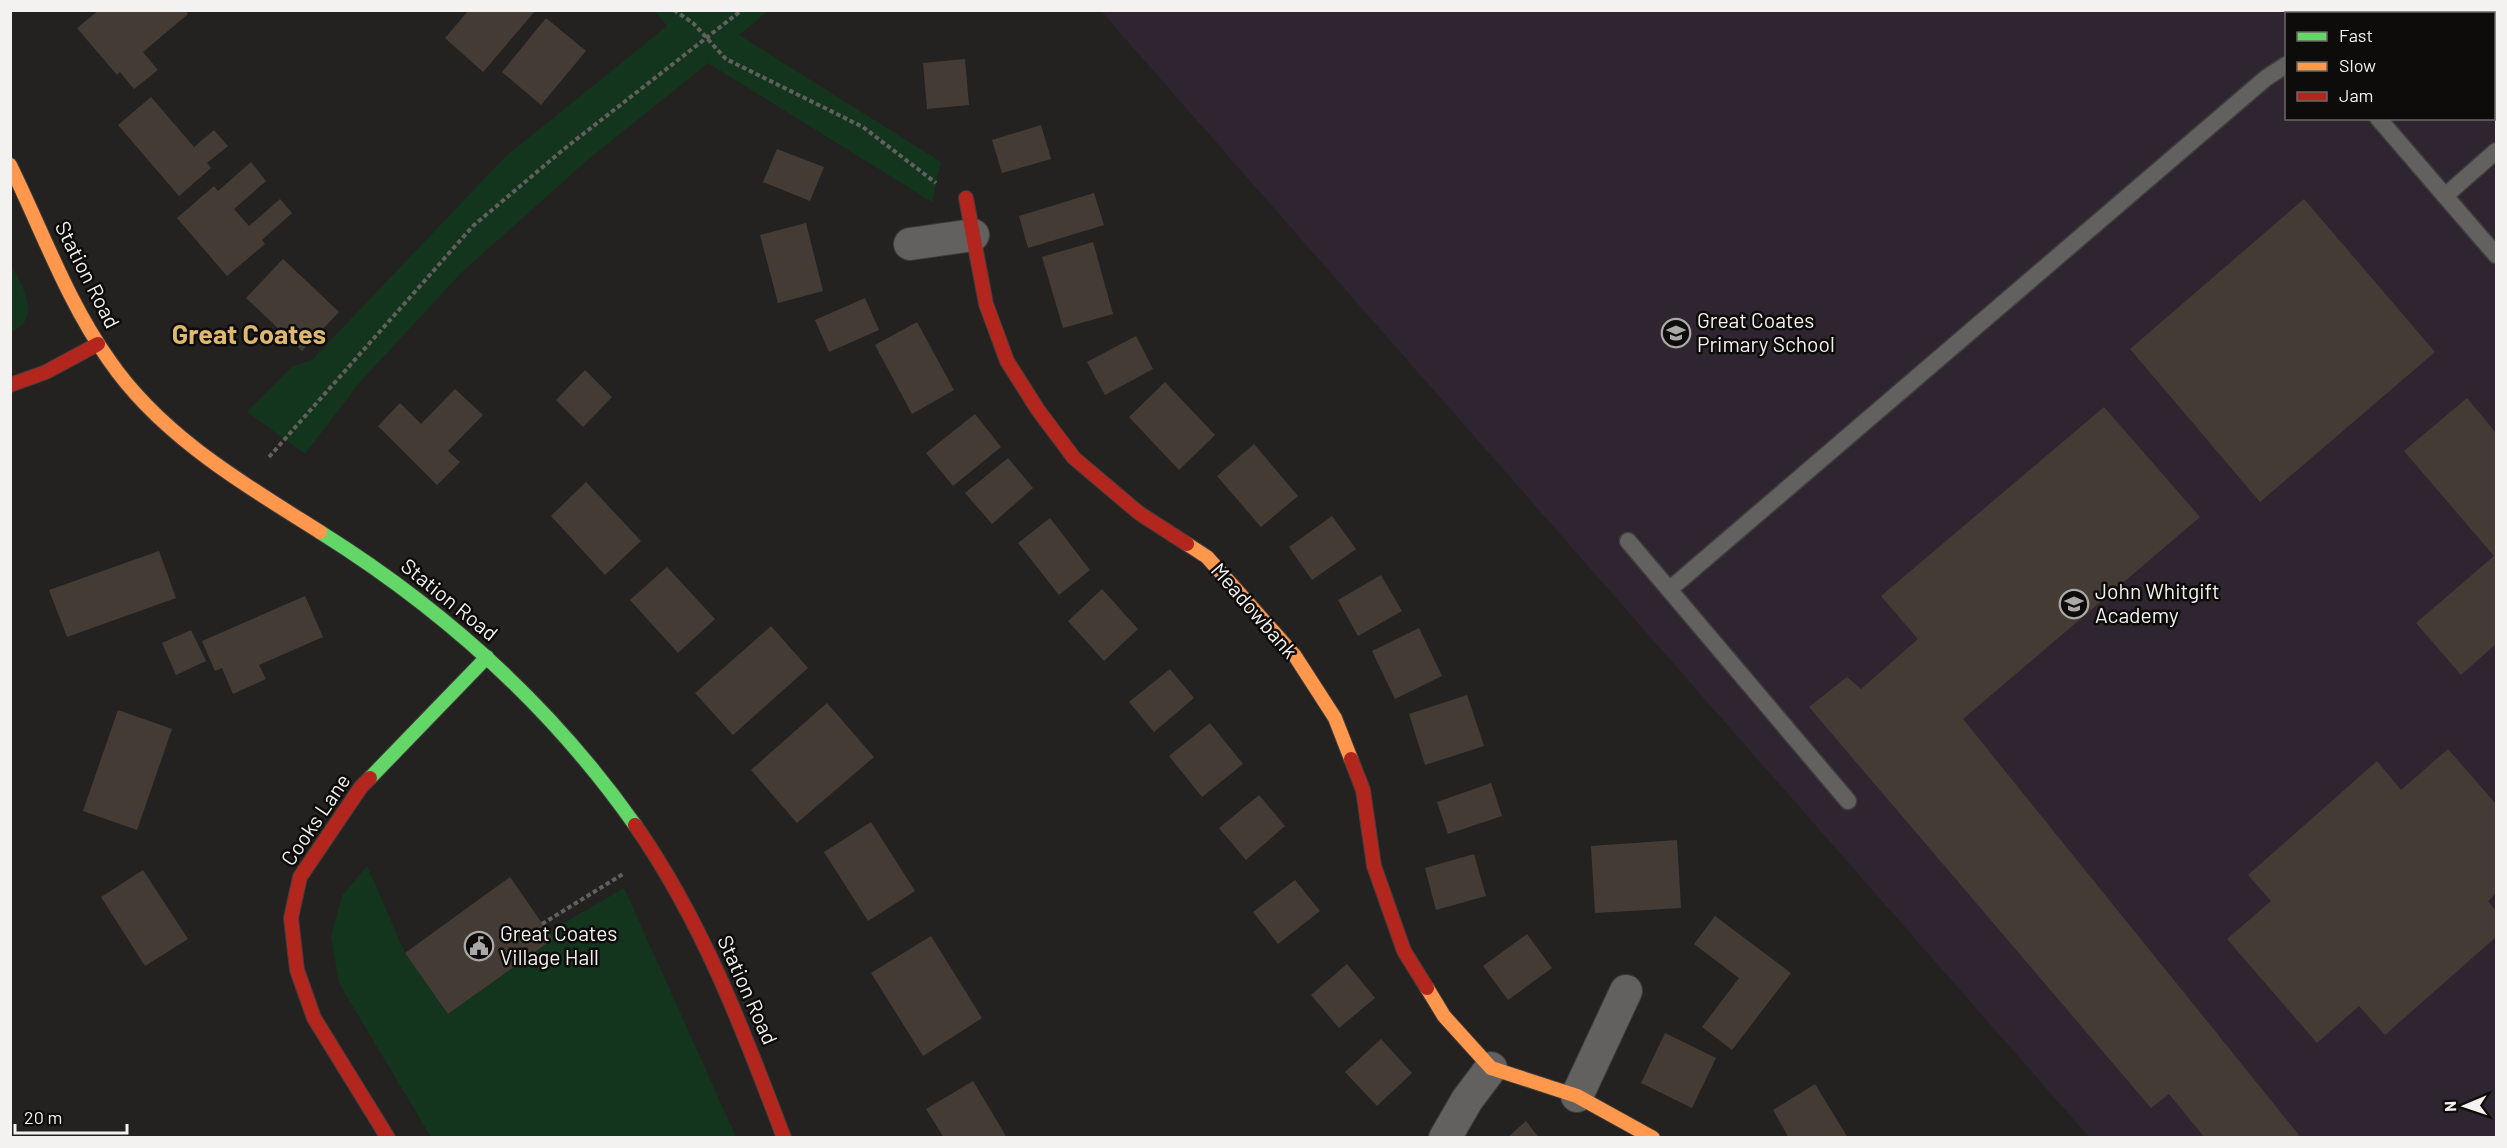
<svg xmlns="http://www.w3.org/2000/svg" width="2507" height="1148" font-family="Barlow,sans-serif">
<style>
.education{fill:#2f2530}
.grass{fill:#13351d}
.building{fill:#443c34}
.lines{fill:none;stroke-linecap:round;stroke-linejoin:round}
.lane-casing{stroke:#3f3d3c;stroke-width:19}
.street-casing{stroke:#3f3d3c;stroke-width:34}
.fast-casing{stroke:#3f3d3c;stroke-width:16}
.slow-casing{stroke:#3f3d3c;stroke-width:16}
.jam-casing{stroke:#3f3d3c;stroke-width:16}
.path{stroke:#61605f;stroke-width:4;stroke-dasharray:4.5 3;stroke-linecap:butt}
.lane{stroke:#636160;stroke-width:16}
.street{stroke:#636160;stroke-width:32}
.fast{stroke:#63d668;stroke-width:14}
.slow{stroke:#ff974d;stroke-width:14}
.jam{stroke:#b3261e;stroke-width:14}
.labels{text-anchor:middle;stroke-width:5;stroke-linejoin:round;paint-order:stroke}
.street-label{font-size:21px;fill:#f4f2f0;stroke:#0d0c0a}
.poi-label{font-size:21px;fill:#f4f2f0;stroke:#0d0c0a;text-anchor:start}
.district-label{font-size:27px;font-weight:bold;fill:#deb871;stroke:#0d0c0a}
</style>
<rect width="100%" height="100%" fill="#242220"/>
<!-- education -->
<path class="education" d="M1101 11H2487L2490 13 2286 14V118H2494V18L2496 22V1137H2089Z"/>
<!-- grass -->
<path class="grass" d="M655 11H768L739 35 941 162 932 202 708 63 585 162 461 273 360 382 305 454 247 412 292 367 312 360 505 157 667 26Z
M10 264C19 279 37 307 23 324 20 327 14 330 11 333Z
M367 866 405 953 448 1014 553 939 548 932 624 888 736 1137H431L339 983 331 936 342 896Z"/>
<!-- building -->
<path class="building" d="M99 10H185L188 14 143 52 158 70 134 89 120 72 117 75 77 28Z
M469 10H536L483 72 445 38Z
M546 18 586 51 541 105 502 72Z
M965 59 969 105 927 109 923 63Z
M151 97 194 147 214 130 228 146 207 163 211 168 179 196 118 125Z
M1041 125 1051 159 1002 173 992 140Z
M777 149 824 167 810 201 763 182Z
M251 162 266 181 234 209 249 226 280 199 292 213 262 240 265 244 227 276 177 218 214 186 218 191Z
M1094 193 1104 225 1028 248 1019 216Z
M2304 199 2435 352 2260 502 2130 349Z
M806 223 823 291 778 303 760 235Z
M1093 242 1113 314 1063 328 1042 257Z
M283 259 339 312 302 351 246 298Z
M865 298 879 330 829 352 815 320Z
M917 322 954 390 912 414 875 345Z
M1136 336 1153 369 1105 395 1087 362Z
M585 370 612 397 583 427 556 400Z
M1165 382 1215 435 1179 470 1129 417Z
M455 389 483 415 448 451 460 462 437 485 378 426 400 403 421 424Z
M2467 398 2496 433V644L2461 675 2416 623 2494 556 2404 451Z
M2104 407 2200 517 1963 719 2299 1135 2296 1138H2205L2169 1094 2151 1108 1809 707 1847 677 1861 689 1918 639 1881 596Z
M975 414 1001 447 953 486 926 453Z
M1254 444 1298 496 1261 527 1217 476Z
M1008 458 1033 488 992 524 965 493Z
M586 482 641 541 605 575 551 516Z
M1332 516 1356 549 1312 580 1289 547Z
M1050 518 1090 570 1059 595 1018 543Z
M159 551 176 598 67 637 49 590Z
M667 567 715 619 678 653 630 600Z
M1381 575 1402 611 1358 636 1338 600Z
M1102 589 1138 629 1104 661 1068 621Z
M305 596 323 637 259 665 266 679 233 694 222 668 215 671 202 641Z
M771 626 808 668 733 735 695 693Z
M1419 628 1442 676 1395 699 1372 651Z
M191 630 206 661 176 675 162 643Z
M1170 669 1194 698 1154 732 1129 702Z
M1467 695 1484 746 1425 765 1409 714Z
M827 703 874 757 797 823 751 770Z
M118 710 172 729 137 830 83 811Z
M1210 723 1243 764 1202 797 1169 756Z
M2448 749 2496 804V893L2488 901 2496 911V937L2385 1035 2359 1006 2317 1043 2227 939 2271 901 2248 875 2377 761 2401 790Z
M1491 783 1502 816 1448 834 1437 802Z
M1259 795 1285 826 1246 860 1219 828Z
M871 822 915 891 868 921 824 852Z
M1677 840 1681 908 1595 913 1591 846Z
M1474 854 1486 896 1436 910 1425 868Z
M143 870 188 939 145 966 101 897Z
M510 877 553 939 448 1014 405 953Z
M1295 880 1320 911 1278 944 1253 912Z
M1715 916 1791 973 1732 1050 1702 1027 1739 978 1694 944Z
M1527 934 1552 968 1508 1000 1483 966Z
M931 936 982 1018 923 1056 871 973Z
M1347 964 1375 998 1339 1028 1311 995Z
M1665 1033 1716 1058 1692 1108 1641 1083Z
M1381 1039 1412 1073 1377 1106 1345 1072Z
M973 1081 994 1116 1007 1138H944L926 1109Z
M1815 1084 1848 1138H1789L1773 1110Z
M1526 1121 1539 1138H1507Z"/>
<g class="lines">
<!-- lane casing -->
<g class="lane-casing">
<path id="lane" d="M2378 118 2445 196
M2496 151 2445 196 2496 255
M1628 541 1848 801
M1670 589 2266 78 2286 65"/>
</g>
<!-- street casing -->
<g class="street-casing">
<path id="street" d="M910 244 973 235
M1577 1096 1626 991
M1445 1138 1467 1100 1491 1068"/>
</g>
<!-- fast casing -->
<g class="fast-casing">
<path id="fast" d="M320 532C443 609 551 706 635 825
M370 778 487 657"/>
</g>
<!-- slow casing -->
<g class="slow-casing">
<path id="slow" d="M10 165C42 230 67 301 109 360 161 436 244 484 320 532
M1187 544 1207 557 1295 656 1335 718 1351 759
M1427 988 1444 1016 1491 1068 1577 1096 1653 1138"/>
</g>
<!-- jam casing -->
<g class="jam-casing">
<path id="jam" d="M966 198 986 304 1007 361 1038 410 1074 458 1139 513 1187 544
M10 385 46 372 98 344
M1351 759 1363 790 1374 866 1404 951 1427 988
M370 778 361 787 300 877 291 918 297 970 314 1018 388 1138
M635 825C702 921 743 1029 784 1138"/>
</g>
<!-- path -->
<path class="path" d="M674 10 693 23 726 59 863 127 936 183
M269 457 473 226 564 149 742 10
M542 924 623 874"/>
<!-- lane -->
<use href="#lane" class="lane"/>
<!-- street -->
<use href="#street" class="street"/>
<!-- fast -->
<use href="#fast" class="fast"/>
<!-- slow -->
<use href="#slow" class="slow"/>
<!-- jam -->
<use href="#jam" class="jam"/>
</g>
<!-- icons -->
<defs>
<g id="school-ring" transform="scale(1.5)"><circle r="9.5" fill="#0d0c0a" stroke="#aba9a7" stroke-width="1.5"/><path d="M0-5L7-2L0 1L-7-2ZM-4 1L0 2.5L4 1V4Q0 6-4 4Z" fill="#aba9a7"/></g>
<g id="civic-ring" transform="scale(1.5)"><circle r="9.5" fill="#0d0c0a" stroke="#aba9a7" stroke-width="1.5"/><path d="M-.6-6.5H3V-4.5H.6V-3L4-1V1h2V6H-6V1h2V-1L-.6-3ZM-1.2 2.5V6h2.4V2.5Z" fill="#aba9a7"/></g>
</defs>
<g fill-rule="evenodd">
<use href="#school-ring" x="1676" y="333"/>
<use href="#school-ring" x="2074" y="604"/>
<use href="#civic-ring" x="479" y="946"/>
</g>
<g class="labels">
<!-- street labels -->
<g class="street-label">
<text transform="translate(87 275) rotate(63)" y="7">Station Road</text>
<text transform="translate(449 600) rotate(39)" y="7">Station Road</text>
<text transform="translate(1254 611) rotate(49)" y="7">Meadowbank</text>
<text transform="translate(316 820) rotate(-56)" y="7">Cooks Lane</text>
<text transform="translate(747 990) rotate(66)" y="7">Station Road</text>
</g>
<!-- poi labels -->
<g class="poi-label">
<text x="1697" y="328">Great Coates<tspan x="1697" dy="24">Primary School</tspan></text>
<text x="2095" y="599">John Whitgift<tspan x="2095" dy="24">Academy</tspan></text>
<text x="500" y="941">Great Coates<tspan x="500" dy="24">Village Hall</tspan></text>
</g>
<!-- district labels -->
<g class="district-label">
<text x="249" y="344">Great Coates</text>
</g>
</g>
<!-- border -->
<rect width="2507" height="1148" fill="none" stroke="#f4f2f0" stroke-width="24"/>
<!-- legend -->
<rect x="2285" y="12" width="210" height="108" fill="#0d0c0a" stroke="#696866" stroke-width="1.5"/>
<rect x="2297" y="32" width="30" height="9" fill="#63d668" stroke="#696866" stroke-width="1.5"/>
<text x="2339" y="42" font-size="18" fill="#f4f2f0">Fast</text>
<rect x="2297" y="62" width="30" height="9" fill="#ff974d" stroke="#696866" stroke-width="1.5"/>
<text x="2339" y="72" font-size="18" fill="#f4f2f0">Slow</text>
<rect x="2297" y="92" width="30" height="9" fill="#b3261e" stroke="#696866" stroke-width="1.5"/>
<text x="2339" y="102" font-size="18" fill="#f4f2f0">Jam</text>
<!-- north arrow -->
<g transform="translate(2465 1106) rotate(268)" stroke="#0d0c0a" stroke-width="4.5" paint-order="stroke">
<path d="M0-4.5L10 22L0 15L-10 22Z" fill="#f4f2f0"/>
<text y="-9" font-size="16" font-weight="bold" text-anchor="middle" fill="#f4f2f0">N</text>
</g>
<!-- scale -->
<path d="M15 1124v9h112v-9" fill="none" stroke="#f4f2f0" stroke-width="3"/>
<text x="24" y="1124" font-size="18" fill="#f4f2f0" stroke="#0d0c0a" stroke-width="4.5" paint-order="stroke">20 m</text>
</svg>
